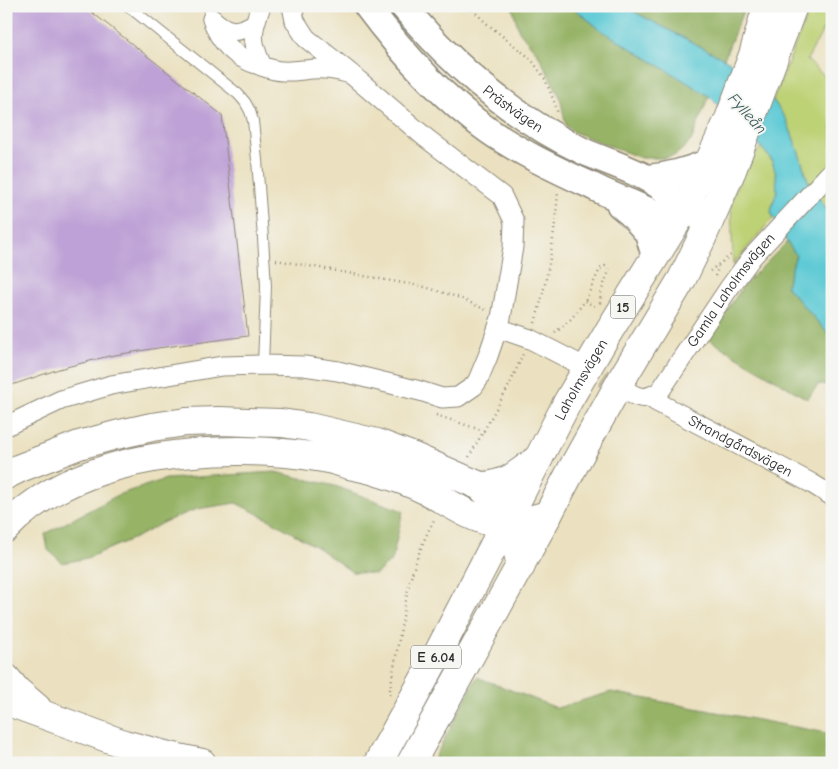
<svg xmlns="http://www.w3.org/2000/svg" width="838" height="769" font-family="'Comic Neue',sans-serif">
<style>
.green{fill:#bdd174;stroke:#747e50}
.forest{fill:#96b366;stroke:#606f48}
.water{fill:#5ecad5;stroke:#447a80}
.building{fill:#bea1d6}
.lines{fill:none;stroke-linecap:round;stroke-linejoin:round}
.street-tunnel{stroke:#c5bda2;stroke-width:19;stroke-dasharray:19 9;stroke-linecap:butt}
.lane-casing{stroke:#8b8676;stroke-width:12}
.street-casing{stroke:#8b8676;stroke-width:21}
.secondary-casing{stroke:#8b8676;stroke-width:29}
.primary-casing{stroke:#8b8676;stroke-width:30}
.highway-casing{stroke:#8b8676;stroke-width:30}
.path{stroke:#8b8676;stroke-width:2.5;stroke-dasharray:1 4;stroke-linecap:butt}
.lane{stroke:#fff;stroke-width:10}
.street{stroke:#fff;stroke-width:19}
.secondary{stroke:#fff;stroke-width:26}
.primary{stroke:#fff;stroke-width:28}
.highway{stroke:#fff;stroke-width:28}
.labels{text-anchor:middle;stroke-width:4;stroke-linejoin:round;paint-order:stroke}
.shield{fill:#f6f6f2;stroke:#686867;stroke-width:1}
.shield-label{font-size:14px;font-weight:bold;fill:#2b2b2b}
.street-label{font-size:15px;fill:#2b2b2b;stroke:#f6f6f2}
.water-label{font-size:16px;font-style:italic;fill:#3a5b5e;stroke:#f6f6f2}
</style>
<rect width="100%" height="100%" fill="#f6f6f2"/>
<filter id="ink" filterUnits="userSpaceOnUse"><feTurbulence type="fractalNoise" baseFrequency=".02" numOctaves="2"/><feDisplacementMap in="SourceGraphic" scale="10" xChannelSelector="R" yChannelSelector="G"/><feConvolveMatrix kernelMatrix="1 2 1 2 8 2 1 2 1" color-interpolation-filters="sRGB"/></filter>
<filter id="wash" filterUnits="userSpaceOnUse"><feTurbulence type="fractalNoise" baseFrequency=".0096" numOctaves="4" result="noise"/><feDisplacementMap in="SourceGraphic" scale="20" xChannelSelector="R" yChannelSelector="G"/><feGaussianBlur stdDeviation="1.12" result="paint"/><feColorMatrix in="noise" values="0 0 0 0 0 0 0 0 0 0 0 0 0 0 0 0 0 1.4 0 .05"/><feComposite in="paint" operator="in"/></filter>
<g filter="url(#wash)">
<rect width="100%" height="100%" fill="#ebe1c0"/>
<!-- green -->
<path class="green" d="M811 6H832V13L807 60 832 83V218L808 181 798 150 786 119 773 100Z
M761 147C764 151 769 156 771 160 776 168 778 182 777 191 775 203 768 206 774 218L765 227 733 265 731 202 741 175Z"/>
<!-- forest -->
<path class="forest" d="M512 6H571L601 30 709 96 691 141 676 155 664 158H641L574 132 566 126 560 97 538 54 519 31Z
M623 6H745L724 59Z
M787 242 796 255 786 286 832 338V386L819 384 807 399 708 339 743 286Z
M275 472 335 486 403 511 392 560 376 574 352 572 318 548 270 520 236 503 197 509 164 522 137 537 87 558 63 563 48 550 45 534 120 494 166 479Z
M477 677 557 708 611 692 832 734V763H432Z"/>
<!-- water -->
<path class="water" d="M571 6H623L730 62 773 100 786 119 798 150 808 181 832 218V338L786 286 796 255 787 242 771 212 773 203 777 191 776 175 772 160 761 147 753 141 709 96 601 30Z"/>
<g id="blocks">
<!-- building -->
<path class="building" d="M6 6H84L222 115 248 336 158 348 109 356 59 369 6 387Z"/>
</g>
</g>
<g filter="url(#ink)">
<use href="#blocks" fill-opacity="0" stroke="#8b8676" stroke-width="1"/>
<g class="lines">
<!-- street-tunnel -->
<path class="street-tunnel" d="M578 364 628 392"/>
<!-- lane casing -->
<g class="lane-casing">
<path id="lane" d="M128 6 238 94 245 102 250 111 253 121 257 160 263 238 266 286 263 365
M208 6 212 19"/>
</g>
<!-- street casing -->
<g class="street-casing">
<g id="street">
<path d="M261 6C251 32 250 40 262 66"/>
<path d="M212 19C220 43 235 58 259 65 267 68 274 71 282 71 296 72 310 68 324 69 332 69 340 71 347 73"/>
<path d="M212 19C227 33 236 34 254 24"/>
<path d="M498 328 530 339 577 363"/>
<path id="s1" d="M628 392C640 399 647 400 660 391L729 288 752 257 832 171"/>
<path id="s2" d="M653 396 655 401 811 483 832 496"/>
<path d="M6 426 61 400 111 385 222 366 263 365 304 366 338 371 420 391 442 398 458 397 474 386 478 380 488 356 501 318 513 247 514 221 502 196 426 138 351 74 306 38 295 21 292 6"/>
</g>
</g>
<!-- secondary casing -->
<g class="secondary-casing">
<g id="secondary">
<path d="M367 6C402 53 441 97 489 131 522 154 560 171 596 188 607 194 619 198 631 203 644 209 657 215 671 216 681 217 691 214 700 211"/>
<path id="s3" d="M403 6C453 66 512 117 583 151 609 163 656 176 673 198 677 203 679 209 681 215"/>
<path d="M648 178C671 176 688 171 709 162"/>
<path d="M620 205 631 214 648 233 655 256"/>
</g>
</g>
<!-- primary casing -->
<g class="primary-casing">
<g id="primary">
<path d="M548 515 572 469 623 377 682 279 701 240 732 170 793 6"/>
<path id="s4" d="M506 522 568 401 609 331 681 215 696 183 709 162 729 119 753 55 767 6"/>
</g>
</g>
<!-- highway casing -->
<g class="highway-casing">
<path id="highway" d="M6 475 20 468 79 445 116 435 152 427 186 422 219 421 281 423 309 427 377 443 414 457 480 486 495 500 501 509 506 522 515 540 521 566
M480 486C506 486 519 473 539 458
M6 528C78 451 225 441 323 458 332 459 340 462 349 465 359 467 369 469 378 472 395 477 412 483 427 491 446 501 472 519 492 522 511 525 530 520 548 515
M6 678 17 691 37 708
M6 701 124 744 169 756 202 763
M378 763 436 657 506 522
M411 763 548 515"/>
</g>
<!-- path -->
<path class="path" d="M469 6 486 23 531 59 545 79 555 104 558 114
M276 260 425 287 460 298 486 310
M710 271 731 255
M715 276 717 271 718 266
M585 301 597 308
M535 323C548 278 554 240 558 193
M555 333 571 319 585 301 600 269 605 266 607 267 609 269 608 273 601 292 600 304
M436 415 484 431
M469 457 510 384 523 354
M389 695 408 589C414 565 422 542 434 520"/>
<!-- lane -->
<use href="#lane" class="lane"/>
<!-- street -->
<use href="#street" class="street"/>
<!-- secondary -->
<use href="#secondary" class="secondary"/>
<!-- primary -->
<use href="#primary" class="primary"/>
<!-- highway -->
<use href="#highway" class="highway"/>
</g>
</g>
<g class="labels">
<!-- shield labels -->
<g class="shield">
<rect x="610.5" y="295.5" width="25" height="23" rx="4"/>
<rect x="411" y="645.5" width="50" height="23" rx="4"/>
</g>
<g class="shield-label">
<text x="623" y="312">15</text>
<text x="436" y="662">E 6.04</text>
</g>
<!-- street labels -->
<g class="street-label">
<text dy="5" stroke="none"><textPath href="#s3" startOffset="151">Prästvägen</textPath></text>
<text dy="5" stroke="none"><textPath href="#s1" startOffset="158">Gamla Laholmsvägen</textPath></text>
<text dy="5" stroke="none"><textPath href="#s4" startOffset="161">Laholmsvägen</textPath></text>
<text dy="5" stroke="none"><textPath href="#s2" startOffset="102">Strandgårdsvägen</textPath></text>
</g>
<!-- water labels -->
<g class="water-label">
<text transform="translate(748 113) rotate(48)" y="6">Fylleån</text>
</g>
</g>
<!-- margin -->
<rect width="838" height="769" fill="none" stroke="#f6f6f2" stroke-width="25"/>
</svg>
